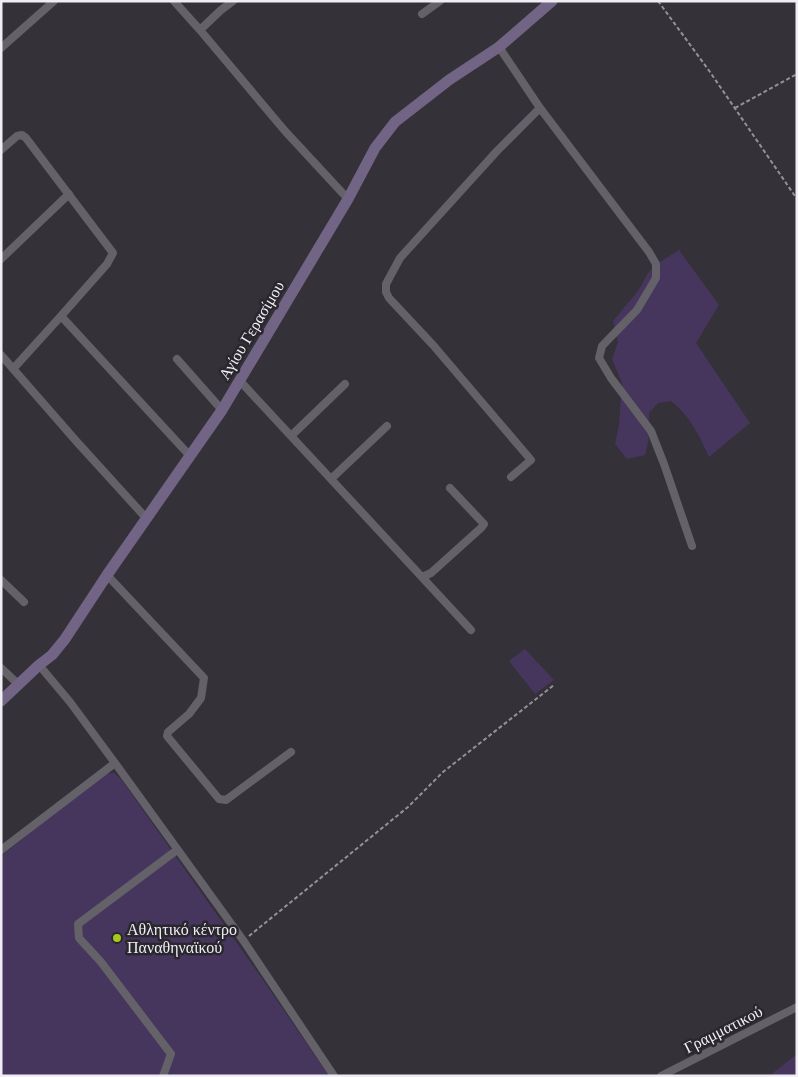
<svg xmlns="http://www.w3.org/2000/svg" width="798" height="1077" font-family="Georgia,serif">
<style>
.green{fill:#46365d}
.lines{fill:none;stroke-linecap:round;stroke-linejoin:round}
.path{stroke:#949198;stroke-width:2;stroke-dasharray:4 2.5;stroke-linecap:butt}
.street{stroke:#646169;stroke-width:8}
.secondary{stroke:#716485;stroke-width:11}
.poi-dot{fill:#a6c820;stroke:#2a272f;stroke-width:2}
.labels{text-anchor:middle;stroke-width:5;stroke-linejoin:round;paint-order:stroke}
.street-label{font-size:16px;fill:#f0eef4;stroke:#2a272f}
.poi-label{font-size:16px;fill:#f0eef4;stroke:#2a272f;text-anchor:start}
</style>
<rect width="100%" height="100%" fill="#343139"/>
<!-- green -->
<path class="green" d="M679 250 719 305 696 343 750 423 709 457C699 435 690 416 671 401L658 403 649 413 648 443 645 455 627 459 615 444 619 425 622 383 612 359 618 342 613 321 638 291 648 273 660 262Z
M525 649 554 680 535 694 509 661Z
M114 773 121 779 263 980 329 1076H1V856L105 774Z
M797 1054V1076H769Z"/>
<g class="lines">
<!-- path -->
<path class="path" d="M658 1 710 72 797 199
M735 108 797 74
M249 936 408 807 443 772 554 685"/>
<!-- street -->
<path class="street" d="M174 1 200 30
M233 1 221 10 200 30 285 131 348 199
M422 14 440 1
M499 47 540 108 497 151 400 258 386 284V292L389 298 433 345 531 460 511 477
M1 48 54 1
M540 108 649 252 656 264V278L637 310 602 346 599 358 611 378 651 431 664 464 692 546
M1 150 17 136 22 135 26 138 113 253 107 264 61 316
M1 259 69 194
M1 355 77 442 147 519
M177 359 222 410
M13 369 61 316 190 456
M240 381 471 630
M291 436 345 384
M331 479 387 426
M107 575 204 678 201 698 189 714 168 732 167 736 219 799 226 800 291 752
M422 577 431 573 481 528 484 524 450 488
M1 580 24 602
M1 668 18 684
M115 763 243 940 334 1076
M1 850 115 763 70 702 39 665
M163 1076 171 1054 101 962 79 938 78 924 177 850
M661 1076 797 1007"/>
<!-- secondary -->
<path class="secondary" d="M1 701 39 665 52 655 65 639 107 575 222 410 348 199 375 148 395 122 449 80 499 47 552 1"/>
</g>
<!-- markers -->
<circle class="poi-dot" cx="117" cy="938" r="5"/>
<g class="labels">
<!-- street labels -->
<g class="street-label">
<text transform="translate(251 330) rotate(-59)" y="6">Αγίου Γερασίμου</text>
<text transform="translate(723 1029) rotate(-27)" y="6">Γραμματικού</text>
</g>
<!-- poi labels -->
<g class="poi-label">
<text x="127" y="935">Αθλητικό κέντρο<tspan x="127" dy="18">Παναθηναϊκού</tspan></text>
</g>
</g>
<!-- border -->
<rect width="798" height="1077" fill="none" stroke="#f0eef4" stroke-width="5"/>
</svg>
